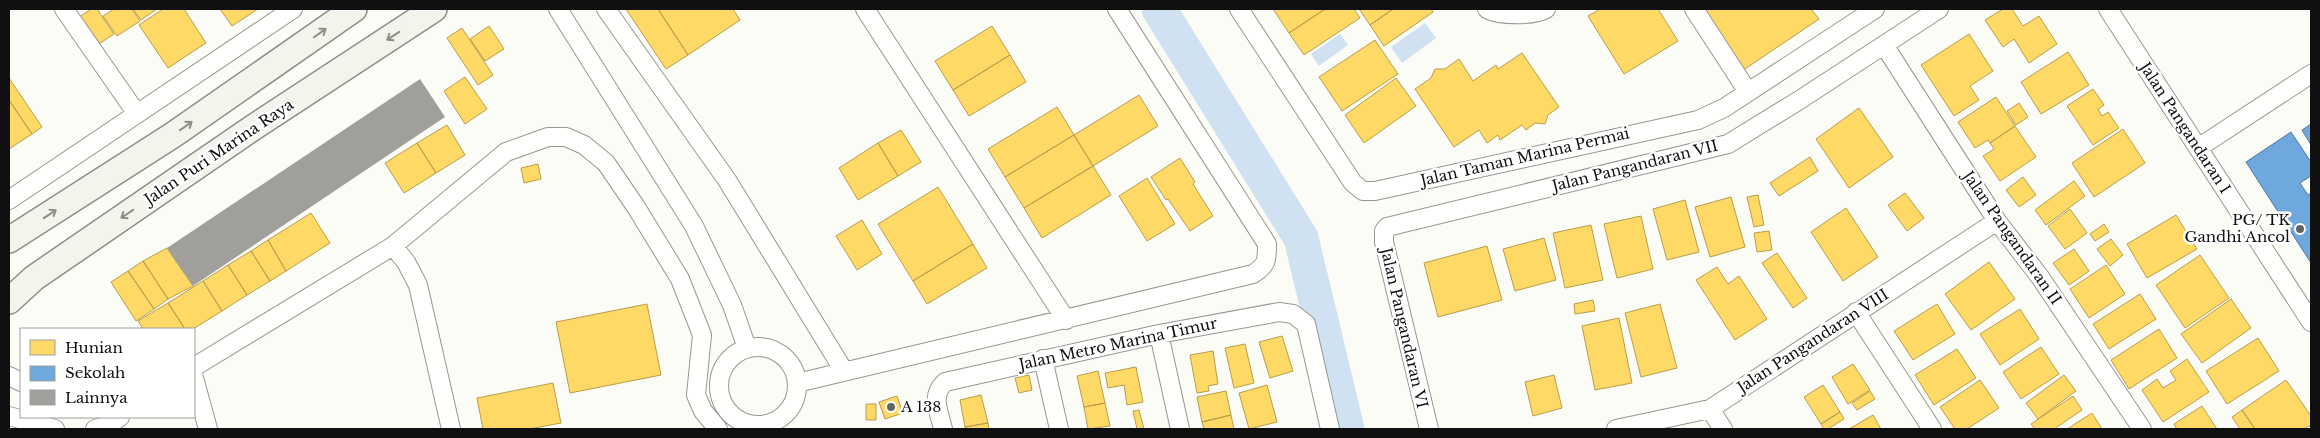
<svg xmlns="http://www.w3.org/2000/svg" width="2320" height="438" font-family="'Libre Baskerville',serif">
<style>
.water{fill:#d0e1f2}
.homes{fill:#ffd966;stroke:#b79d4c}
.schools{fill:#6fa8dc;stroke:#527a9f}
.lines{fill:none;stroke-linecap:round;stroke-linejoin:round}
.river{stroke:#d0e1f2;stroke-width:35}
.building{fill:#a09f9b}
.street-casing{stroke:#969694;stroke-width:20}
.secondary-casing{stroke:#8d8d8a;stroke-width:28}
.street{stroke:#fffffe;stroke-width:18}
.secondary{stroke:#f4f4ec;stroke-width:25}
.oneway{stroke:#8d8d89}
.poi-dot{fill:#636360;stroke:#fff;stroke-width:2}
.labels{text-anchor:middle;stroke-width:5;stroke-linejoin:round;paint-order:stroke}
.street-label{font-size:15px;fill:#101010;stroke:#fff}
.poi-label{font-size:15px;fill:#101010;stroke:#fff;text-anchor:end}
</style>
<rect width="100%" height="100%" fill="#fcfcf6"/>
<!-- water -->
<path class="water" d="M1425 23 1436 38 1402 63 1391 47Z
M1340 34 1348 45 1319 66 1311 54Z"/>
<!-- homes -->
<path class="homes" d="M91 9H97L114 34 96 46 78 18Z
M114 9H132L140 21 117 36 103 16Z
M133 9H157L141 20Z
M163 9H184L206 43 168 68 139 25Z
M220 9H258L232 26Z
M626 9H658L688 55 666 69Z
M658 9H733L740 20 688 55Z
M1273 9H1325L1289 33Z
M1325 9H1354L1360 18 1304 55 1289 33Z
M1359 9H1393L1370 25Z
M1393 9H1431L1433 12 1384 46 1370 25Z
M1600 9H1658L1678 41 1624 74 1588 16Z
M1701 9H1811L1819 19 1742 71Z
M2003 9H2012L2023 26 2039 16 2057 44 2029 63 2014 39 2003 47 1985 20Z
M489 26 504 49 485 61 470 39Z
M992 26 1010 55 953 90 935 61Z
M462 28 493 75 478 85 447 38Z
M1969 34 1993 71 1970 86 1979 100 1954 116 1921 65Z
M1375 40 1398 74 1342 111 1319 77Z
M2068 52 2089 85 2041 114 2021 82Z
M1522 53 1559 107 1548 115 1545 124 1535 123 1526 130 1522 125 1500 140 1498 135 1487 143 1479 130 1454 147 1415 89 1431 78 1435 69H1445L1459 59 1473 81 1496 65 1498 69Z
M1010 55 1026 82 969 116 953 90Z
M465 77 487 109 465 124 444 91Z
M9 78 42 127 32 134 9 100Z
M1396 78 1416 106 1364 143 1345 115Z
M2093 89 2104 105 2098 109 2102 116 2108 112 2119 128 2093 145 2067 106Z
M1139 95 1158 126 1093 166 1074 135Z
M1996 97 2015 126 1990 143 1988 140 1975 148 1958 122Z
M9 100 32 134 9 149Z
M2019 103 2028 117 2016 125 2007 111Z
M1057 107 1074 135 1005 177 988 149Z
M1859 108 1893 157 1849 188 1816 139Z
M447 125 465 155 436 173 417 143Z
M2015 126 2036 157 2000 181 1983 156 1994 149 1990 143Z
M2123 129 2145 163 2094 197 2072 163Z
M901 130 921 162 898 176 878 143Z
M1074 135 1093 166 1024 208 1005 177Z
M417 143 436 173 404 193 385 163Z
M878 143 898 176 858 200 839 168Z
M1810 157 1818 171 1779 196 1770 183Z
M1180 158 1195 182 1193 184 1213 216 1190 231 1168 199 1166 200 1151 177Z
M538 164 541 179 524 183 521 168Z
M1093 166 1111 195 1042 238 1024 208Z
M2023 177 2036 195 2019 207 2006 190Z
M1147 178 1175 224 1147 241 1119 196Z
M2074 181 2085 196 2046 225 2035 210Z
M938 187 973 244 913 281 878 224Z
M1905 193 1924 218 1907 231 1888 205Z
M1758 195 1764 225 1754 227 1747 197Z
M1731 197 1745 247 1710 257 1695 207Z
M1685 200 1699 252 1667 260 1653 209Z
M1846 208 1878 257 1843 281 1811 232Z
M2070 209 2087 233 2065 249 2048 226Z
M311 213 330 243 286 271 268 240Z
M2176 215 2197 249 2147 278 2127 244Z
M1641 216 1653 269 1617 278 1604 224Z
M862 220 882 254 857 270 836 236Z
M2104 224 2109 232 2095 241 2090 234Z
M1591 225 1603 280 1565 288 1553 233Z
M1769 231 1772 250 1757 252 1754 233Z
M1544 238 1556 280 1515 291 1503 249Z
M2111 239 2123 255 2110 266 2097 249Z
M268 240 286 271 270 281 251 251Z
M973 244 987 268 927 304 913 281Z
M1487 246 1502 300 1438 317 1424 263Z
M167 248 193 286 168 299 143 261Z
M2074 249 2089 271 2069 285 2053 263Z
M251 251 270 281 247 295 228 265Z
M1777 253 1807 298 1793 308 1762 263Z
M2200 255 2229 298 2185 328 2156 285Z
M143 261 168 299 154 309 128 271Z
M1989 262 2015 299 1971 330 1945 294Z
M228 265 247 295 222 311 203 281Z
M2106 265 2125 294 2089 318 2070 289Z
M1717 267 1728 284 1739 276 1767 319 1735 340 1696 280Z
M128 271 154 309 136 321 111 282Z
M203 281 222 311 193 329H185L168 303Z
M2140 294 2156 319 2109 349 2093 324Z
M2231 299 2251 328 2202 363 2181 334Z
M1593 300 1595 311 1575 314 1574 304Z
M168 303 185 329H143L138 321Z
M647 304 661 375 570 393 556 322Z
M1660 304 1677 368 1641 377 1625 313Z
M1937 304 1955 334 1913 360 1894 331Z
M2020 309 2039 339 2000 365 1980 334Z
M1619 318 1632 383 1595 390 1582 326Z
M2159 329 2177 358 2129 389 2111 360Z
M1282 336 1293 371 1270 378 1259 342Z
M2258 338 2279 371 2227 404 2206 371Z
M1245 344 1254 383 1234 388 1225 348Z
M2041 347 2059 374 2021 399 2003 372Z
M1957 349 1976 378 1934 405 1915 375Z
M1213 351 1218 384 1208 386 1209 391 1197 393 1190 355Z
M2187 359 2209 392 2163 422 2142 390 2157 379 2163 388 2176 380 2170 371Z
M1853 364 1870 390 1848 404 1832 377Z
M1136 367 1143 402 1127 405 1124 385 1108 388 1105 373Z
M1098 371 1105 403 1084 407 1077 376Z
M1029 375 1032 390 1019 393 1015 378Z
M1554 375 1562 408 1533 416 1525 382Z
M2064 375 2076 391 2038 419 2026 403Z
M1980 380 1999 408 1967 429H1955L1940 407Z
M2286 380 2311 416V425L2304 429H2255L2242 410Z
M553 383 561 423 529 429H483L477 398Z
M1267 385 1277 422 1249 429 1239 393Z
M1823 385 1840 412 1821 424 1804 397Z
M1226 391 1231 415 1202 422 1197 397Z
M1870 391 1875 399 1857 410 1852 403Z
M981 395 988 423 965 427 960 400Z
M897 396 903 413 885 419 879 402Z
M2073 396 2082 410 2054 429H2035L2031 424Z
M1105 403 1110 426 1088 429 1084 407Z
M866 404H876V420H866Z
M2202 406 2217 429H2177L2174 424Z
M1139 410 1144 429H1137L1133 411Z
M2242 410 2255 429H2240L2232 417Z
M1840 412 1844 419 1828 429H1824L1821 424Z
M2092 413 2102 429H2067Z
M1231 415 1234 429H1204L1202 422Z
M1873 415 1881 429H1849Z
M988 423 989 429H966L965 427Z"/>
<!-- schools -->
<path class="schools" d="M2311 124V145L2302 130Z
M2291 132 2311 162V176L2300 183 2308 195 2311 193V263L2246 162Z"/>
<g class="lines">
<!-- river -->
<path class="river" d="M1159 9 1301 238 1347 429"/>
</g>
<!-- building -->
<path class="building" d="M420 79 445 117 193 286 167 248Z"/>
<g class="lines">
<!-- street casing -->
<g class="street-casing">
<path id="street" d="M64 9 137 114
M558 9 694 226 732 305 747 348
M606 9 727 180 844 371
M865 9 1066 320
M1239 9 1353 183 1363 191H1375L1698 120 1724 108 1875 9
M1487 9C1499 16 1534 16 1546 9
M1694 9 1748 92
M2108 9 2311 322
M1884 45 1997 221 2040 277 2142 429
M2198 148 2311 74
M9 200 293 9
M393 246 406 262 418 285 451 429
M1856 312 1932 429
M1159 334 1180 429
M719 386a39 39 0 1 1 78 0a39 39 0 1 1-78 0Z
M1043 359 1059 429
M194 367 393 246 506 152 548 137H566L584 145 606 163 636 207 680 279 702 335 696 395 703 411 718 429
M9 376 21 382
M194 378 208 429
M797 383 1253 274C1267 265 1267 261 1267 244L1117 9
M1710 409 1723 429
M9 416 55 429
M95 429 109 425 120 417
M943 429C939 411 930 396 945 382L1159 334 1279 312 1293 314 1306 324 1330 429
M1429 429 1384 242V231L1387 227 1728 144 1798 101 1939 9
M1616 429 1710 409 1997 221"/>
</g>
<!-- secondary casing -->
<g class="secondary-casing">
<path id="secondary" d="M9 240 173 135 354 9
M9 301 34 278 251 129 434 9"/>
</g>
<!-- street -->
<use href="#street" class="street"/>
<!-- secondary -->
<use href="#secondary" class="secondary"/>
</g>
<!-- one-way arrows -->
<defs><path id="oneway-shaft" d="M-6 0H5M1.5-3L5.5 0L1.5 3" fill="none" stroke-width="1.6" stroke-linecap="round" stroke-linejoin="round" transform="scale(1.25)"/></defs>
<g class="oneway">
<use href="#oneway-shaft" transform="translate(320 33) rotate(-35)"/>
<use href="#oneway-shaft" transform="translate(393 36) rotate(147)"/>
<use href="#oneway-shaft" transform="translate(186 126) rotate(-35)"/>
<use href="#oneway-shaft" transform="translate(50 214) rotate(-33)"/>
<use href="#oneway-shaft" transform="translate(127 214) rotate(146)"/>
</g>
<!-- markers -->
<g class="poi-dot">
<circle cx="2300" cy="229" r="5"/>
<circle cx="891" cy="407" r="5"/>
</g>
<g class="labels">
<!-- street labels -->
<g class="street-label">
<text transform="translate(2185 128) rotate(57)" y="5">Jalan Pangandaran I</text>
<text transform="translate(219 152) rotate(-34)" y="5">Jalan Puri Marina Raya</text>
<text transform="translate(1525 157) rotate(-13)" y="5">Jalan Taman Marina Permai</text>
<text transform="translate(1635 166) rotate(-14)" y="5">Jalan Pangandaran VII</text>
<text transform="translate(2012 238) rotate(55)" y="5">Jalan Pangandaran II</text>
<text transform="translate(1404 328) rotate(77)" y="5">Jalan Pangandaran VI</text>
<text transform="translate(1813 341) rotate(-33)" y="5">Jalan Pangandaran VIII</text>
<text transform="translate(1118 344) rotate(-12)" y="5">Jalan Metro Marina Timur</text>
</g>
<!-- poi labels -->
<g class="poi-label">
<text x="2290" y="225">PG/ TK<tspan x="2290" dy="17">Gandhi Ancol</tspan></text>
<text x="901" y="412" text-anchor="start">A 138</text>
</g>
</g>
<!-- border -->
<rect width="2320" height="438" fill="none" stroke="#101010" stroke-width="20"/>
<!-- legend -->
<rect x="20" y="328" width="175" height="90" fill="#ffffff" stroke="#9f9f9f"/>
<rect x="30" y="340" width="25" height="15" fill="#ffd966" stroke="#9f9f9f"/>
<text x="65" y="353" font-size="15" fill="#101010">Hunian</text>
<rect x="30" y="366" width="25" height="15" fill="#6fa8dc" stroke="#9f9f9f"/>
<text x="65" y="378" font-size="15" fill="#101010">Sekolah</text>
<rect x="30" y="390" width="25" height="15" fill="#a09f9b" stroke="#9f9f9f"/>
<text x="65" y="403" font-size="15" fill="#101010">Lainnya</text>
</svg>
